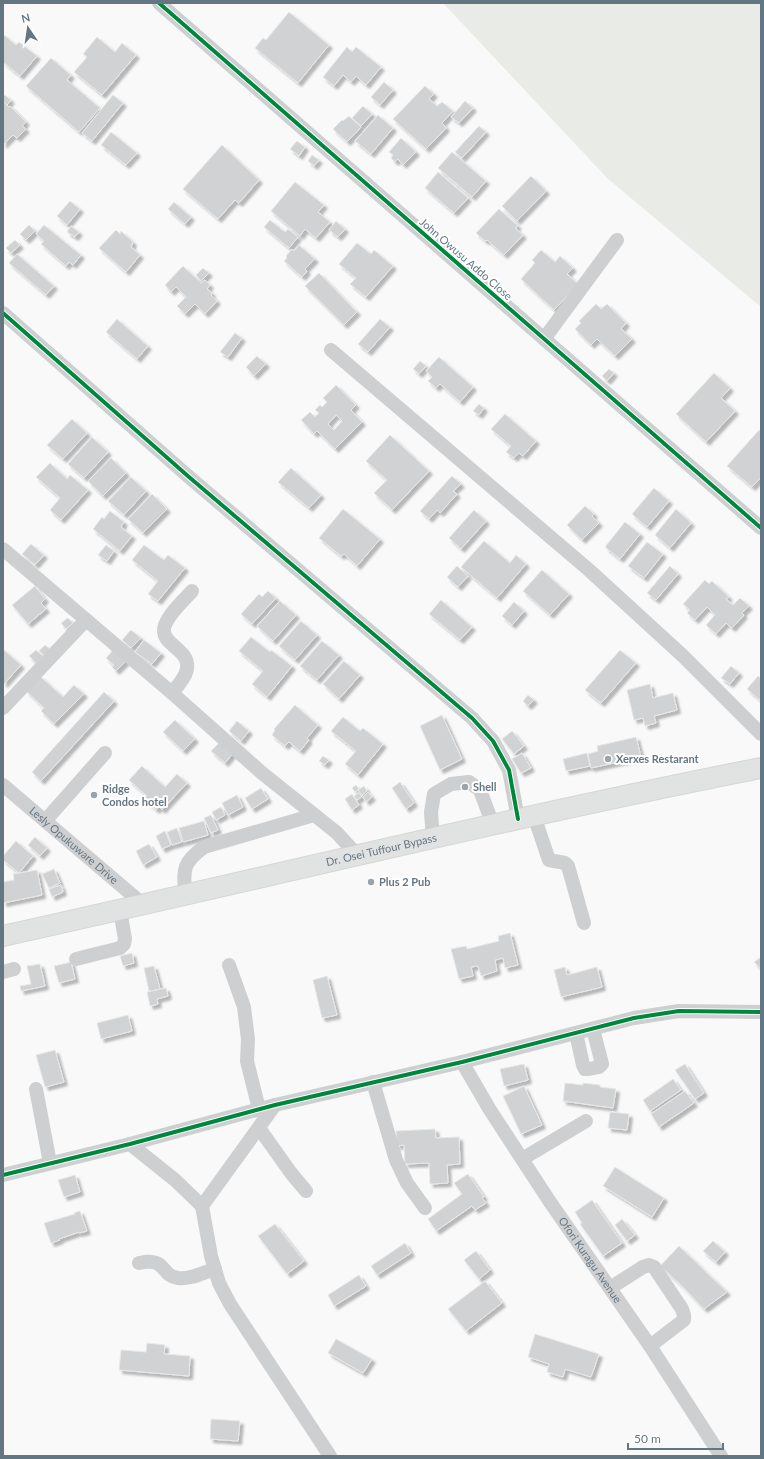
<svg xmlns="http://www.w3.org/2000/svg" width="764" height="1459" font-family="Lato,sans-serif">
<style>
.green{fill:#e8ebe6}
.building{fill:#d0d2d3;stroke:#e8e8e8;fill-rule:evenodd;filter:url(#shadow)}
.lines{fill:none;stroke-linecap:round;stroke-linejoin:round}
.highway-casing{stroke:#d5d6d6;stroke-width:22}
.minor{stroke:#cecfd0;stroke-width:14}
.highway{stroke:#e1e2e2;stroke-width:20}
.cycleway-casing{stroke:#fff;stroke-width:6}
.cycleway{stroke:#00873e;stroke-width:4}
.poi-dot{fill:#99a4ac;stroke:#fff;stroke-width:1.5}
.labels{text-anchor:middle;stroke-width:4;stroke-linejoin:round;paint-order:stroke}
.street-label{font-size:11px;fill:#657683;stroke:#fff}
.poi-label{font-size:11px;font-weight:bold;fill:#657683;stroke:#fff;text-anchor:start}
</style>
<defs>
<filter id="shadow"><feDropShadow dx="3.5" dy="3.5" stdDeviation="1" flood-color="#0004"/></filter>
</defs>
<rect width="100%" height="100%" fill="#f9f9f9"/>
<!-- green -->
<path class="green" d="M443 3H761V307L607 178Z"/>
<!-- building -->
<path class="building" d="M289 12 329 45 298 83 255 48 263 38 266 40Z
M3 34 16 45 19 42 37 56 20 76 3 62Z
M97 37 115 52 122 43 136 55 102 95 74 72 87 57 83 54Z
M347 47 352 52 356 47 381 67 366 85 356 76 351 82 343 75 334 86 323 77Z
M51 58 71 75 67 80 100 108 79 132 26 86Z
M384 82 393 90 380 105 371 97Z
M425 86 434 94 429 99 437 106 442 102 453 111 442 123 446 128 426 149 393 119Z
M5 95 11 100 7 105 3 101V97Z
M113 95 123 103 92 141 82 133Z
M3 101 9 107 10 106 26 122 22 126 26 129 17 138 13 135 3 145Z
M465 101 473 108 459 123 451 117Z
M363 106 372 114 361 126 352 118Z
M378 115 393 128 371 154 355 141Z
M349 116 361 127 347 142 333 129 342 120 343 121Z
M479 126 486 132 462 158 455 152Z
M111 132 137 153 126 165 101 145Z
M401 138 416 152 403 165 398 159 395 162 391 158 393 155 389 152Z
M297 141 305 147 299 156 290 149Z
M222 145 259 180 239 203 235 200 218 219 183 189Z
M452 152 486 181 472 197 438 168Z
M312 155 319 160 314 166 308 161Z
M438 172 468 198 454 213 425 188Z
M531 176 546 191 517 221 502 206Z
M295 182 324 205 318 212 330 222 316 238 305 229 300 236 271 211Z
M70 201 80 209 67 225 57 216Z
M174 202 191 217 185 224 168 209Z
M499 209 518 226 515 228 523 235 504 255 487 240 485 241 476 233Z
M270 220 285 232 288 229 298 237 289 248 264 227Z
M336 221 345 229 338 237 329 230Z
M29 225 35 231 26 240 20 234Z
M44 225 81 255 73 265 69 262 66 266 41 244 44 241 36 234Z
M71 226 79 232 75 237 67 232Z
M116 230 120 234 121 231 133 242 131 247 140 255 126 272 99 248Z
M15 240 20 245 11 253 6 248Z
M357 243 371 254 374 250 393 266 366 297 350 284 356 278 339 264Z
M299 245 315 259 305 269 307 271 302 277 284 261 287 258 286 256 292 249 294 251Z
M541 250 555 262 560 256 573 268 567 274 578 284 554 310 521 279 535 263 532 260Z
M17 254 54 286 46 295 9 263Z
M183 266 201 283 205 280 210 285 207 289 212 293 211 295 217 301 205 314 195 304 185 314 177 306 186 297 176 287 171 292 165 285Z
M203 268 209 273 201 281 196 275Z
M319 273 357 312 344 325 305 286Z
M596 304 601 309 607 304 626 323 621 329 632 339 615 356 597 339 591 345 575 329 581 323 579 321Z
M117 319 148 346 137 359 106 332Z
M380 319 390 327 368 352 358 344Z
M235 333 242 338 228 357 220 352Z
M257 356 266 364 254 376 246 367Z
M439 357 473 387 460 402 440 384 436 388 428 381 432 377 426 371Z
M420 361 426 366 419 374 413 369Z
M609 369 614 373 607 381 602 376Z
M714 373 730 388 721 398 735 411 706 442 676 414Z
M336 385 356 405 351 410 362 422 335 449 317 431 314 434 301 420 310 412 315 417 319 413 315 410 320 405 322 407 327 402 323 398ZM336 415 342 421 334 430 328 424Z
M479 404 484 408 479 415 473 411Z
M505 414 536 441 523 456 519 453 514 458 506 452 511 446 491 429Z
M72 419 87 433 63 459 47 445Z
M759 430 761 432V477L752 487 727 466Z
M390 435 429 471 392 510 374 493 387 480 366 461Z
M92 437 108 452 84 478 68 464Z
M111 458 126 473 103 496 88 481Z
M50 463 67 479 70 475 88 490 61 520 50 510 60 498 36 477Z
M291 468 321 495 309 508 278 482Z
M452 476 461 484 453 491 457 494 440 513 437 510 429 519 420 511Z
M131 477 146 491 124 515 108 501Z
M654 488 669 501 647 527 632 514Z
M152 494 167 509 143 533 128 519Z
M585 506 594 514 592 516 599 523 582 540 567 525Z
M343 509 380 539 357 566 344 554 341 556 319 538Z
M676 509 691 523 670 548 655 535Z
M474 510 486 521 461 549 449 538Z
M110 511 124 522 121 527 132 536 120 551 93 529 102 517 104 519Z
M625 522 640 534 620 559 605 547Z
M484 541 510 563 516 555 526 564 497 598 461 567Z
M647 542 663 554 644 578 628 566Z
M31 544 44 555 35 565 22 554Z
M106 545 114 551 107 561 98 555Z
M144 545 164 560 168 555 185 568 158 601 148 594 158 581 132 560Z
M457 566 468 576 458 587 447 577Z
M670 566 678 574 656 600 647 593Z
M542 570 569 594 550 615 523 591Z
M705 580 709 584 712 581 729 597 726 599 733 605 740 598 749 606 742 613 744 615 732 628 726 623 716 634 706 625 715 615 707 607 695 620 687 613 690 610 683 604Z
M35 586 45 599 41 603 46 609 28 624 12 605Z
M268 591 276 598 252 624 241 614 259 594 262 597Z
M441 600 472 627 460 640 429 614Z
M280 601 296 615 273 641 257 626Z
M514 602 524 611 512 625 502 616Z
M68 618 73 623 66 629 61 623Z
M301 621 317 635 295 660 279 646Z
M131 630 141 638 131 648 122 640Z
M251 637 270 652 271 650 292 666 267 697 252 684 263 671 239 651Z
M144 640 161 653 152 664 135 652Z
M322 641 339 655 317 680 300 666Z
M45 645 50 649 44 655 39 651Z
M3 649 21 665 4 684 3 683Z
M36 650 43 656 36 663 29 656Z
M113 650 126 661 116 671 112 667 114 665 106 658Z
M620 650 636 663 601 703 585 690Z
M344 661 360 675 339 699 323 684Z
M731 666 739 673 730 684 721 678Z
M40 676 63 697 74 685 84 694 54 724 41 711 44 708 26 691Z
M758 676 761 678V701L747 689Z
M650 684 653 698 673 693 677 710 654 716 656 723 645 726 643 718 634 720 627 690Z
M104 692 114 701 41 781 32 772Z
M528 695 534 700 528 706 523 701Z
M295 705 318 725 307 738 309 740 300 751 289 742 285 746 272 735 275 730 274 729Z
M442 715 462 759 440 770 420 726Z
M343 717 360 731 363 728 383 744 358 775 345 764 356 751 331 731Z
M175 720 195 739 183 751 163 732Z
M237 721 249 731 241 741 229 731Z
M512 731 524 746 514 754 502 739Z
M636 737 641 757 591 768 588 754 598 751 597 746Z
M221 741 234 752 225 763 211 751Z
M522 753 531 768 521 773 512 759Z
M587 753 590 766 566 771 563 759Z
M323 756 329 760 325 765 319 761Z
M142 766 165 787 177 774 187 783 162 810 159 807 156 810 144 799 147 796 129 780Z
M400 782 414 803 406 809 392 788Z
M356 785 359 789 355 792 352 788Z
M364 786 367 791 362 795 358 790Z
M261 788 268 799 252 809 245 798Z
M368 792 372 797 366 802 363 797Z
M358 793 362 796 357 800 354 796Z
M352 794 359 805 352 810 345 799Z
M237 795 243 807 228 815 222 803Z
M221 807 225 815 216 820 212 812Z
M211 815 218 830 211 833 204 818Z
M204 821 208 835 183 842 179 828Z
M177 828 182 842 172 845 167 832Z
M165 831 171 845 162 849 156 836Z
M35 837 47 848 40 856 28 845Z
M16 841 33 856 19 873 3 860V856Z
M149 844 157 857 143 865 136 851Z
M54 869 60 883 49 888 42 874Z
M37 870 42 895 3 903V882L14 880 13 874Z
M61 885 63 892 52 897 49 889Z
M510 933 518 965 505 968 503 958 495 960 497 971 481 976 478 966 471 967 473 976 459 979 451 949 466 946 467 949 499 941 498 936Z
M132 953 134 963 123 966 120 956Z
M761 957V967L760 968 754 962Z
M71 962 75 979 59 983 54 966Z
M40 964 45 986 21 991 20 986 31 984 27 966Z
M154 966 160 989 149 991 144 968Z
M565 967 567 975 597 967 602 987 561 997 554 970Z
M327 976 337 1015 322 1018 313 980Z
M166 988 168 996 157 999 158 1004 150 1006 147 992Z
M128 1015 132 1031 101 1039 97 1023Z
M55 1050 64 1082 45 1087 36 1055Z
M524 1064 528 1080 504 1086 500 1069Z
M685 1064 704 1093 695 1099 675 1070Z
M673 1079 681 1090 650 1111 643 1100Z
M565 1083 583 1085V1083L600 1085V1087L616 1089 613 1108 563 1101Z
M524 1086 542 1125 521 1134 503 1096Z
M685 1091 694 1103 659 1127 651 1114Z
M610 1112 629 1114 627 1130 608 1128Z
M435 1129 436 1138 459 1137 460 1164 447 1165 448 1183 430 1184 429 1163 405 1164 404 1145 397 1146 396 1131Z
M615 1167 664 1198 652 1217 603 1186Z
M468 1174 484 1197 482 1198 486 1203 475 1210 472 1206 436 1231 428 1219 462 1194 454 1183Z
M75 1175 80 1192 64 1197 58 1180Z
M592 1200 622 1243 603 1256 580 1224 582 1223 575 1212Z
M80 1211 87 1231 79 1233V1232L59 1239 60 1240 51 1243 44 1223 75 1214 74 1213Z
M622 1219 635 1235 627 1241 615 1225Z
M275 1224 304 1261 287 1274 258 1236Z
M713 1241 725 1252 716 1262 703 1251Z
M405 1243 411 1253 377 1275 371 1266Z
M679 1246 727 1292 704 1309 681 1285 660 1266Z
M476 1251 490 1270 479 1279 464 1260Z
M359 1275 366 1286 334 1306 328 1295Z
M485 1281 502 1303 466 1331 448 1309Z
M535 1334 599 1354 591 1377 565 1369 563 1377 547 1372 549 1364 528 1357Z
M336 1339 372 1359 363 1373 328 1353Z
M147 1343 165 1345 164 1354 190 1356 189 1376 119 1370 121 1350 146 1352Z
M211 1419 240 1421 238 1441 210 1439Z"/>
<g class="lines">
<!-- highway casing -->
<g class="highway-casing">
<g id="highway">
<path id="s3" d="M3 936C256 880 507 818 761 768"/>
</g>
</g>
<!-- minor -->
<g class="minor">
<path d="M159 3 761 528"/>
<path d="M3 313 189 477 472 718 493 741 509 770 518 819"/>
<path d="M544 339 617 240"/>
<path d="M331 350 589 570 683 656 761 734"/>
<path d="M3 549 172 693 262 773 337 833 358 856"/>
<path d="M172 693C176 688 182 681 185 675 196 651 164 647 164 631 163 619 184 600 192 591"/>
<path d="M3 708 86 620"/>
<path id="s1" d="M3 785 144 905"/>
<path d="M534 816 549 860 565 863 568 866 584 923"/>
<path d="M45 821 105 753"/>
<path d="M433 839 431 812 434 794 451 784 469 782 480 790 493 825"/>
<path d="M185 896C184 870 181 864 204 847L314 815"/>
<path d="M76 959 120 948 124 944 125 939 120 910"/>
<path d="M229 965 244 1007 248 1039 247 1061 259 1109"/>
<path d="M3 972 14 969"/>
<path d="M576 1033 583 1065 585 1069H589L599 1067 602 1064 601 1060 593 1029"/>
<path id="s2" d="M462 1062 490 1110 550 1202 650 1346 721 1456"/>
<path d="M373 1082 396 1160 407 1183 425 1208"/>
<path d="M36 1089 50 1163"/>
<path d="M259 1128 291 1173 306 1191"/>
<path d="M130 1144 175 1180 202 1206 211 1256 219 1283 230 1304 330 1456"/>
<path d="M522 1159 586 1121"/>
<path d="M3 1175 130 1144 275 1105 462 1062 634 1018 679 1011 761 1012"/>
<path d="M202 1206 275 1105"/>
<path d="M139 1263C168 1257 159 1275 178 1278 190 1280 204 1272 215 1269"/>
<path d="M610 1288 643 1267 649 1265 654 1267 682 1309 684 1315V1320L650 1346"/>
</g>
<!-- highway -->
<use href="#highway" class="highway"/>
<!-- cycleway casing -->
<g class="cycleway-casing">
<path id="cycleway" d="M159 3 761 528
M3 313 189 477 472 718 493 741 509 770 518 819
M3 1175 130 1144 275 1105 462 1062 634 1018 679 1011 761 1012"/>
</g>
<!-- cycleway -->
<use href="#cycleway" class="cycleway"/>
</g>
<!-- markers -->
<g class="poi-dot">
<circle cx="608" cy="759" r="4"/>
<circle cx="465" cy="787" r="4"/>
<circle cx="94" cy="795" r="4"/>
<circle cx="371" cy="882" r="4"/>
</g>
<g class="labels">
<!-- street labels -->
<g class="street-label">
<text transform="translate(466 259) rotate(41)" y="4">John Owusu Addo Close</text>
<text dy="4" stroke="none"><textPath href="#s1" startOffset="93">Lesly Opukuware Drive</textPath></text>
<text dy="4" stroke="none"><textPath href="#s3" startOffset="388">Dr. Osei Tuffour Bypass</textPath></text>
<text dy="4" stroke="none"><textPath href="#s2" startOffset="236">Ofori Kuragu Avenue</textPath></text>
</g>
<!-- poi labels -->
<g class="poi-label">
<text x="616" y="763">Xerxes Restarant</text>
<text x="473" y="791">Shell</text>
<text x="102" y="793">Ridge<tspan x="102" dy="13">Condos hotel</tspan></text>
<text x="379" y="886">Plus 2 Pub</text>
</g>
</g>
<!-- border -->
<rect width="764" height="1459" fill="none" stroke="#657683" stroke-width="8"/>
<!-- north arrow -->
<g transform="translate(28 28) rotate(347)" stroke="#ffffff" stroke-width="3" paint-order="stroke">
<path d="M0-3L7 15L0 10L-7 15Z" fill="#657683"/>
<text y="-6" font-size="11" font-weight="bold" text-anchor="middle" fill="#657683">N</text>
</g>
<!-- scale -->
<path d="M628 1443v6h95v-6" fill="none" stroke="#657683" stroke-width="2"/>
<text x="634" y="1443" font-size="12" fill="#657683" stroke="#ffffff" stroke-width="3" paint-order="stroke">50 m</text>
</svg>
